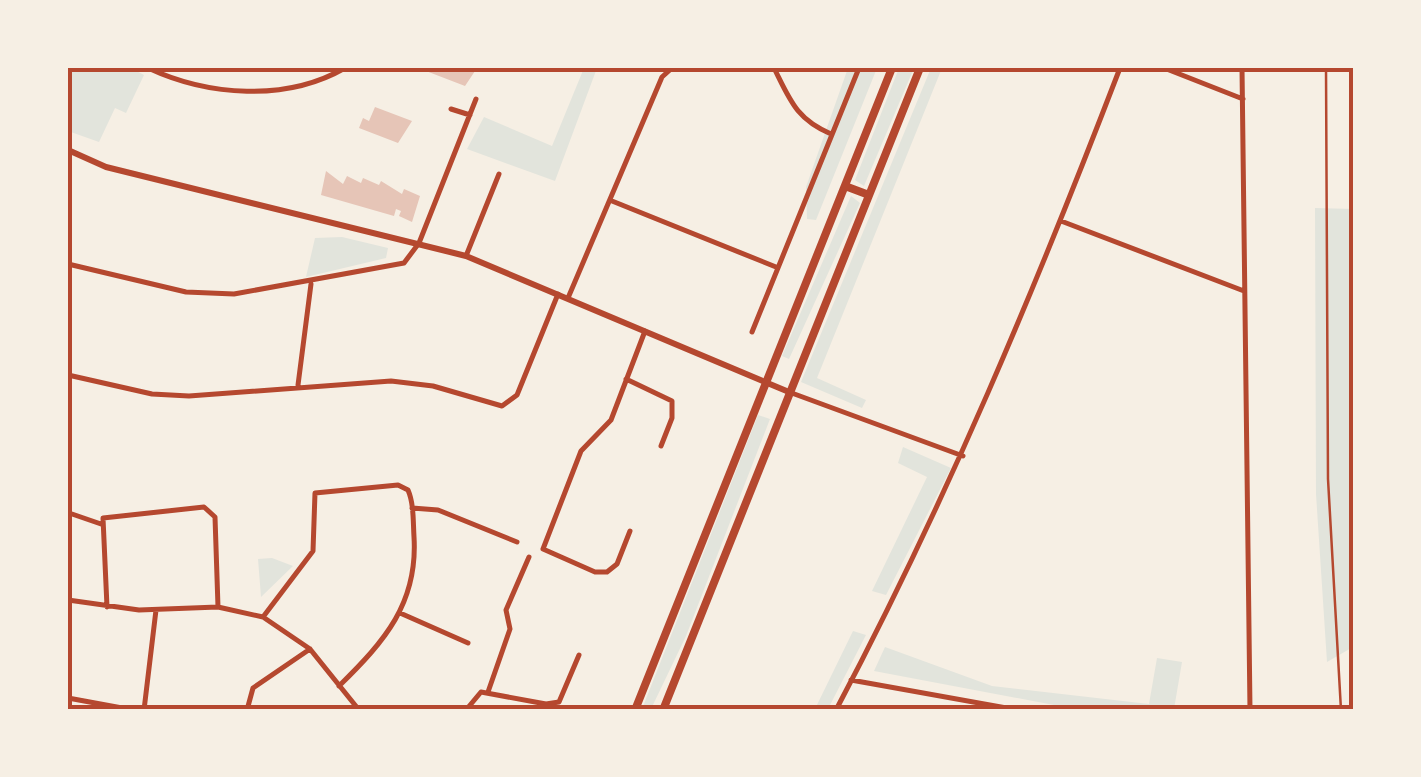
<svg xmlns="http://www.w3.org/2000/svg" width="1421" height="777" font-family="Arial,sans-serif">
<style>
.green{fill:#e2e4dc}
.building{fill:#e6c5b7}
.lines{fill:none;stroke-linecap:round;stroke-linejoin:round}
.service{stroke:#b5482f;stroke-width:2.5}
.minor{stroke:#b5482f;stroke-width:5}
.tertiary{stroke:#b5482f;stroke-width:6}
.primary{stroke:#b5482f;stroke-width:8}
.neatline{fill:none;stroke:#b5482f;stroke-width:4}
</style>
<rect width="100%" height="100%" fill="#f6efe4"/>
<!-- green -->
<path class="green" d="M68 68H131L144 75 126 113 115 108 99 142 68 131Z
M584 68H597L555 181 467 149 484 117 552 146Z
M848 68H877L816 220 807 219 806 187Z
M899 68H914L864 186 855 180Z
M931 68H942L817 378 866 400 862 408 801 382Z
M851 196 860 203 789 359 782 356Z
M1315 208 1354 209 1353 647 1327 662 1316 494Z
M342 237 388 248 386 258 306 277 315 238Z
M758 415 770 419 686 636 651 709H642Z
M903 447 951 468 886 595 872 591 927 477 898 463Z
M272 558 293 566 261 597 258 559Z
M853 631 866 635 828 709H815Z
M885 647 992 686 1149 704 1157 658 1182 662 1174 709H1075L874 671Z"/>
<!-- building -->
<path class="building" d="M428 68H477L465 86 426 71Z
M375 107 412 121 398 143 359 128 363 118 369 121Z
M326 171 343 184 347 176 361 183 363 178 379 185 381 181 402 194 404 189 420 196 412 222 399 216 401 211 396 209 394 216 321 195Z"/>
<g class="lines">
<!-- service -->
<path class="service" d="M1326 68 1328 479 1341 710"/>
<!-- minor -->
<path class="minor" d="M148 68C208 96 286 102 345 68
M774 68C790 100 796 119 831 134
M1164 68 1243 99
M1242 68 1250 710
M451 109 470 115
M612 201 776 267
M1061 221 1244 291
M466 256 499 174
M68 264 186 292 234 294 404 263 419 243 476 99
M568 298 662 77 672 68
M752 332 859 68
M68 375 152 394 189 396 391 381 433 386 502 406 517 395 558 294
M626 379 672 401V418L661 446
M298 385 311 284
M789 392 963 456
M412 508 438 510 517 542
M72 514 101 524
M630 531 617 564 607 572H595L543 549 581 451 611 420 645 331
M68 600 139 610 218 607 263 617 310 649 359 710
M107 607 103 518 204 507 215 517 218 607
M400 613 468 643
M263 617 313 551 315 493 398 485 408 490C414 504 413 521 414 537 418 603 385 641 339 686
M851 680 1018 710
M488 692 510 629 506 610 529 557
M68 698 133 710
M144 710 156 610
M247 710 253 688 310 649
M466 710 481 692 546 704 559 702 579 655
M836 710C946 502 1036 287 1120 68"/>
<!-- tertiary -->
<path class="tertiary" d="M68 150 106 167 466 256 789 392"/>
<!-- primary -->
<path class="primary" d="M845 186 869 195
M635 710 892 68
M663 710 920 68"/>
</g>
<!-- border -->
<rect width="1421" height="777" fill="none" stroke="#f6efe4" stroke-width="140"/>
<rect x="70" y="70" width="1281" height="637" class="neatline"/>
</svg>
